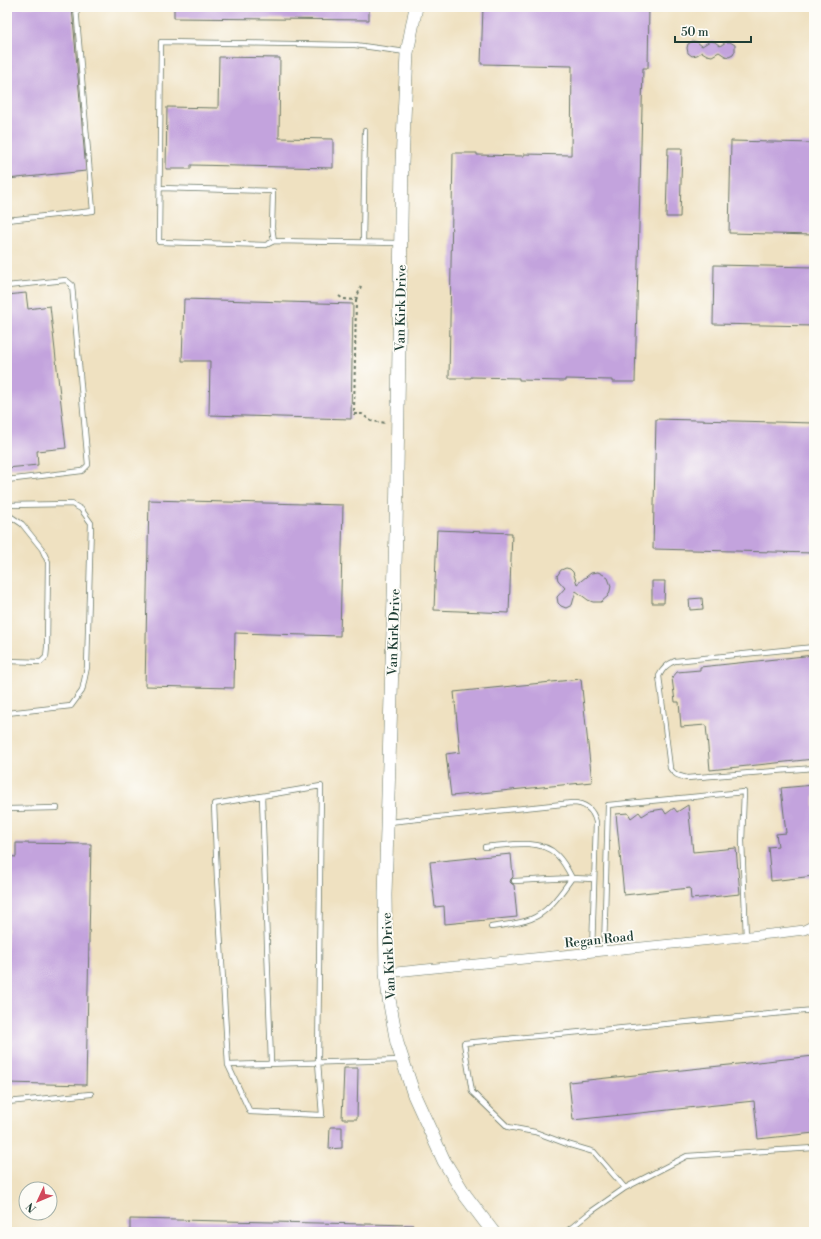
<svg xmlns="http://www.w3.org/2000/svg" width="821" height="1239" font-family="'Libre Bodoni',serif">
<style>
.building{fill:#c3a3dd}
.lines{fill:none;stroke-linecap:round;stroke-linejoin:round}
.lane-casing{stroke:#687665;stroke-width:6}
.street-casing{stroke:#687665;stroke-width:10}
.secondary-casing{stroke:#687665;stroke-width:14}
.path{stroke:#687665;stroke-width:2;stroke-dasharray:3 3;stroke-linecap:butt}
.lane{stroke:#fff;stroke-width:4.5}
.street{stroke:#fff;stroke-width:9}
.secondary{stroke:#fff;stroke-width:13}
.labels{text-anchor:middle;stroke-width:3.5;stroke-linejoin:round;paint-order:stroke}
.street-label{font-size:13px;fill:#1f3d34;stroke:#fdfcf7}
</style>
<rect width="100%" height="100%" fill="#fdfcf7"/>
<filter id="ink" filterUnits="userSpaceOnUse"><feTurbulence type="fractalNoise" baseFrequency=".025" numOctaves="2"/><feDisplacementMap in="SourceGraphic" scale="8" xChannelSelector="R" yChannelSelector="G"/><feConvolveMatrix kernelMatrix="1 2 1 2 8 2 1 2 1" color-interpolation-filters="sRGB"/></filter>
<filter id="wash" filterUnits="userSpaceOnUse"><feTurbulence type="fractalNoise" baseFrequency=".012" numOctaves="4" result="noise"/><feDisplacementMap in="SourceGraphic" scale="16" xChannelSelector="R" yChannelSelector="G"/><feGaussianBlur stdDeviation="0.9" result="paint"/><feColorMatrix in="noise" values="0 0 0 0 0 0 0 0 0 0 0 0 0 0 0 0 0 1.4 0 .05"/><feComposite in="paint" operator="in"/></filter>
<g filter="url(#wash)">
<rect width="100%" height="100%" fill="#efe1c1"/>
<g id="blocks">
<!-- building -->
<path class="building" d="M7 7H72L86 171 7 179Z
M174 7H369V20L174 18Z
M483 7H649L648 68H643L635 382H612V380L565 379V381L519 380V378L471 377V378H449L453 153H477V155L524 156V154L571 155 572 66 481 64Z
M693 41 697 42 702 46 710 41 715 42 720 46 726 42H730L735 45V51L733 55 729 57 725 56 719 52 712 56 707 55 702 52 697 55 692 56 688 53 687 48 688 44Z
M219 57 280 58 279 138 333 139V168L191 165V169H166L167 107 218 108Z
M731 141 814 143V235L729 233Z
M668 148H682L680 217H666Z
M714 265 814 267V326L713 324Z
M26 293 28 309 50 306 66 448 37 451 38 465 7 468V295Z
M184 299 353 304 351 419 209 415 210 361H182Z
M656 419 814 423V553L653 549Z
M149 500 343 505 340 636 235 633 234 688 145 686Z
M437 530 512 533 509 613 434 610Z
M566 568 570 569 573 572 577 584 591 573 598 572 604 575 608 578 611 586 610 591 608 596 601 602H593L588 600 576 591 572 605 566 608 561 606 558 603 557 597 565 588 558 580 557 576 561 570Z
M652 581H665L664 603H652Z
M702 598 703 609 690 610 689 599Z
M814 655V759L710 770 706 725 681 727 679 702H675L672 678 677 672 700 670V667Z
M581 679 592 782 451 796 446 754 460 752 454 692Z
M814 785V876L771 881 768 847 778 846 776 834 786 833 781 788Z
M688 805 693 852 736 848 740 894 691 899 690 888 624 895 616 814 628 813 631 818 639 812 642 816 650 811 663 809 666 814 674 808 677 812Z
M16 843 91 844 86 1085 7 1083V856L16 857Z
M511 854 513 877 511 879 510 882 512 884 514 885 517 917 445 924 444 906 435 907 430 862Z
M814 1056V1097L810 1098 814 1133 758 1139 754 1101 573 1120 569 1082Z
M344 1068H358L357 1119H342Z
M330 1127H342V1148L329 1149Z
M130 1219 413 1225V1232H130Z"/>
</g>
</g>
<g filter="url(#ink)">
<use href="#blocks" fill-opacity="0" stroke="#687665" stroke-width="1"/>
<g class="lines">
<!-- lane casing -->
<g class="lane-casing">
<path id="lane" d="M160 188 273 191 272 227 274 241
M7 220 93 211 76 7
M363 242 365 131
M400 243 274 241 266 245 159 242 161 42 355 45 406 52
M7 286 66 280 72 285 88 465 82 471 7 480
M7 505 72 504 81 509 91 523 87 667 82 691 71 706 7 713
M7 514 22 524 42 549 48 562 47 647 46 657 41 662 7 661
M814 647 675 661C667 664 663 668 659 676L670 768C674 775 679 776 687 778L814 768
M321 786 318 1062 322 1115 250 1112 228 1065 217 878 214 804Z
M262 796 271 1063
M7 809 57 808
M389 822 572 803C585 803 593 809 596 822L592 952
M485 847C506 845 541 838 557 855 563 861 568 870 572 878 561 893 549 912 531 919 518 924 504 925 491 927
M514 881 572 878 594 879
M604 951 608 805 744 792 742 841 746 937
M228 1065 402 1060
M7 1102 91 1094
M625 1188 594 1152 567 1144 535 1132 508 1127 472 1092 464 1043 814 1010
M566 1232 592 1211 625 1188 687 1156 814 1148"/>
</g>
<!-- street casing -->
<g class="street-casing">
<path id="street" d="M386 973 780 933 804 930 814 925"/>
</g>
<!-- secondary casing -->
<g class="secondary-casing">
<path id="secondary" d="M416 7 407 53 402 163 396 531 385 895 386 973 389 999 397 1043 414 1095 444 1161 465 1195 493 1232"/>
</g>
<!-- path -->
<path class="path" d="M339 296 343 299 356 300 354 414H362L371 421 387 423
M356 300 361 286"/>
<!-- lane -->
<use href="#lane" class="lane"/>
<!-- street -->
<use href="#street" class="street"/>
<!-- secondary -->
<use href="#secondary" class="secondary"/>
</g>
</g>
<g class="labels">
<!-- street labels -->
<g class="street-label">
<text transform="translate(400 308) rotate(-89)" y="5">Van Kirk Drive</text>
<text transform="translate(393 632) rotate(-88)" y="5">Van Kirk Drive</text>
<text transform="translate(599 939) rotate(-6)" y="5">Regan Road</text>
<text transform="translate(388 956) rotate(-93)" y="5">Van Kirk Drive</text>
</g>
</g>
<!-- margin -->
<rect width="821" height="1239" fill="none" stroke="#fdfcf7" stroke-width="24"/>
<!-- north arrow -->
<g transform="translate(38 1201) rotate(226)"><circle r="19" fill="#fdfcf7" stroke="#a4b0a9"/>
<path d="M0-3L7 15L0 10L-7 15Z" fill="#d1495b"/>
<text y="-6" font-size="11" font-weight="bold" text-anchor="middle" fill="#1f3d34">N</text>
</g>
<!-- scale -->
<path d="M675 36v6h76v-6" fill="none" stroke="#1f3d34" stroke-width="2"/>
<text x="681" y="36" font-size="12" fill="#1f3d34" stroke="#fdfcf7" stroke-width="3" paint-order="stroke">50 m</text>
</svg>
